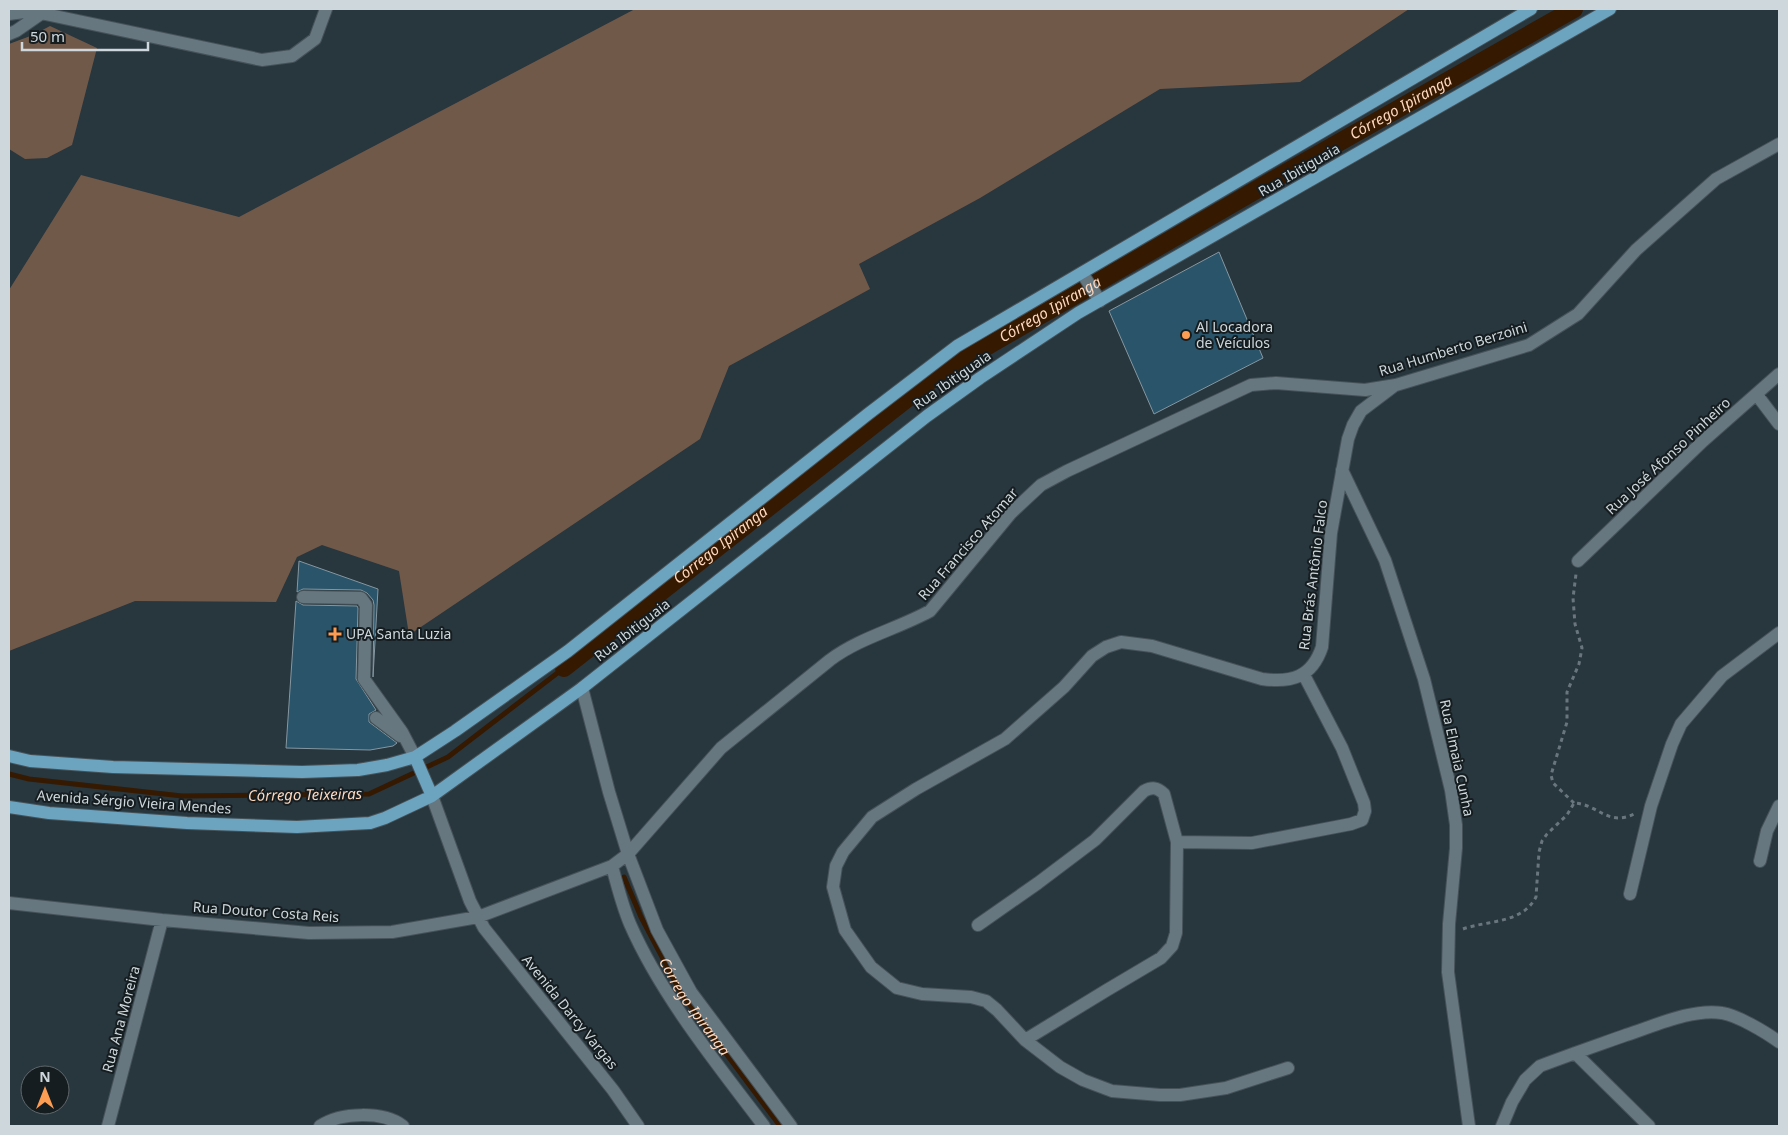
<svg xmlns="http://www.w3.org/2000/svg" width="1788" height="1135" font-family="'Noto Sans',sans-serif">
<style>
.green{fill:#715949}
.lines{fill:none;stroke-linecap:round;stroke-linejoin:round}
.stream{stroke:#361901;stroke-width:5}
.canal{stroke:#361901;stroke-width:18}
.building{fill:#295469;stroke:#8697a0}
.minor-casing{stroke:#455258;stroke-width:14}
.major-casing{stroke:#455258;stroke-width:14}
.path{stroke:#6a767d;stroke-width:3;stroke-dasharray:4 4;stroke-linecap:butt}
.minor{stroke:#677780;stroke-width:12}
.major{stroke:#6ca3bf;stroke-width:12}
.poi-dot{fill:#fc9d53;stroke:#161d20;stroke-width:2}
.labels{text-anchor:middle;stroke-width:4;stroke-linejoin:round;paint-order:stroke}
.street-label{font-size:14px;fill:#ced7dc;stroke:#161d20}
.poi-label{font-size:14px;fill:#ced7dc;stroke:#161d20;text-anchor:start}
.water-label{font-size:15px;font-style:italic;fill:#fdd8bf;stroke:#161d20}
</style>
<rect width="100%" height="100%" fill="#28363e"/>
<!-- green -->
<path class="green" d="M635 9H1409L1300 82 1160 89 980 198 859 264 870 289 729 366 700 439 409 635 399 571 322 545 297 557 276 602 135 601 9 651V290L81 175 239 217Z
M50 26 97 48 72 145 47 158 25 159 9 149V44L33 35Z"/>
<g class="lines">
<!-- stream -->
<g class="stream">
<path d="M9 774 29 779 182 796 369 794 448 757 564 668"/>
<path id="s1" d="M624 877 641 917 681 993 780 1126"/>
</g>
<!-- canal -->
<path class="canal" id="s2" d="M564 668 936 376 1294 168 1574 9"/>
</g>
<!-- building -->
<path class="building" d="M1219 252 1263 358 1154 414 1109 311Z
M299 561 378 589 373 677 374 605 373 600 367 593 361 590 303 589 297 592Z
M296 601 303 605 357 606 358 608 356 679 376 710 369 714V722L397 743 393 746 370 750 286 748Z"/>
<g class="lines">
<!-- minor casing -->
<g class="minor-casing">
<path id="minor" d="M9 14 31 11 262 60 292 56 315 39 326 9
M9 34 16 31 42 13
M1082 273 1100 301
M1757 395 1779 424
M1342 470 1385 560 1424 679 1451 790 1456 825V848L1449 924 1448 972 1469 1126
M1578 561 1703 441 1779 374
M303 597 361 598 366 605 364 679 402 732 415 757
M582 688 609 792 628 854 657 930 691 992 791 1126
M376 718 400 736
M432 796 470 901 484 928 613 1090 638 1126
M1177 842 1252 843 1351 824 1362 820 1365 811 1364 803 1342 748 1304 675
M1760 861 1767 831 1779 806
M612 866C617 885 622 905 630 924 661 995 717 1064 764 1126
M1630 894 1651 806 1672 744 1681 724 1722 676 1779 633
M9 903 162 920 309 933 392 932 478 917 612 866 628 854 721 748 830 660C859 638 897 629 930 611L1011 513 1041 485 1067 471 1251 385 1276 383 1365 390 1396 385 1529 345 1578 314 1636 250 1716 179 1779 144
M978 925 1038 883 1095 840 1144 791C1152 787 1157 787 1164 794L1177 842 1176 933 1172 946 1161 958 1107 990 1025 1040
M1575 1053 1649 1126
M1288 1068 1226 1088 1180 1095H1160L1112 1091 1083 1080 1060 1067 1025 1040 997 1010 986 1001 971 997 922 994 897 988 871 967 845 930 833 887 836 866 843 852 872 817 916 789 1005 739 1064 687 1092 656 1106 647 1121 642 1152 646 1262 679C1292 683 1312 677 1322 647L1331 533 1348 439 1353 425 1361 411 1394 386
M108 1126 162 920
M320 1126C341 1112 383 1111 403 1126
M1502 1126 1512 1102 1525 1080 1540 1066C1569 1055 1598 1045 1626 1035 1654 1026 1693 1008 1722 1013 1737 1015 1767 1033 1779 1042"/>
</g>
<!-- major casing -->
<g class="major-casing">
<path id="major" d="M9 756 30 761 113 767 302 772 358 770 387 765 415 757 455 731 568 651 868 414 957 346 1531 9
M415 757 432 796
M9 807 49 813 187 823 297 827 370 823 385 818 432 796 582 688 927 416 980 378 1078 313 1610 9"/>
</g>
<!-- path -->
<path class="path" d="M1574 803 1553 783 1551 775 1567 722V692L1579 664 1582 648 1575 624 1573 598 1576 574
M1463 929C1488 920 1522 924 1536 897L1539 852 1542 841 1547 834 1567 815 1574 803C1598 804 1608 827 1634 814"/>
<!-- minor -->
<use href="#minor" class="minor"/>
<!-- major -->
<use href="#major" class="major"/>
</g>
<!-- markers -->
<g class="poi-dot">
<circle cx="1186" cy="335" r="5"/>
<path d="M332.5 626.5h5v5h5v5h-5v5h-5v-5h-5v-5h5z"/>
</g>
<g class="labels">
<!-- street labels -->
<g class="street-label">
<text transform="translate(1299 170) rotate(-30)" y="5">Rua Ibitiguaia</text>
<text transform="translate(1453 349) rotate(-17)" y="5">Rua Humberto Berzoini</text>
<text transform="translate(952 380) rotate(-35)" y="5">Rua Ibitiguaia</text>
<text transform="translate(1668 456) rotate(-43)" y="5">Rua José Afonso Pinheiro</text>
<text transform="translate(968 544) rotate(-49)" y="5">Rua Francisco Atomar</text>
<text transform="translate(1313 575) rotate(-83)" y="5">Rua Brás Antônio Falco</text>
<text transform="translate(632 630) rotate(-38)" y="5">Rua Ibitiguaia</text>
<text transform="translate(1457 758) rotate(78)" y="5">Rua Elmaia Cunha</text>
<text transform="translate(134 802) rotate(4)" y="5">Avenida Sérgio Vieira Mendes</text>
<text transform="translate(266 912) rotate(4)" y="5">Rua Doutor Costa Reis</text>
<text transform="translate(570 1012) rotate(51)" y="5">Avenida Darcy Vargas</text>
<text transform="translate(121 1019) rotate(-75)" y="5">Rua Ana Moreira</text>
</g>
<!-- poi labels -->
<g class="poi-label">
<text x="1196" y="332">Al Locadora<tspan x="1196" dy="16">de Veículos</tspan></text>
<text x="346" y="639">UPA Santa Luzia</text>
</g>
<!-- water labels -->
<g class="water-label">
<text dy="5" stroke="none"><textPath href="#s2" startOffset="1010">Córrego Ipiranga</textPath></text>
<text dy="5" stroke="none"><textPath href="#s2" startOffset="605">Córrego Ipiranga</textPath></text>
<text dy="5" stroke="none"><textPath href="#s2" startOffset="199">Córrego Ipiranga</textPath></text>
<text transform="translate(305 795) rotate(-1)" y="5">Córrego Teixeiras</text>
<text dy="5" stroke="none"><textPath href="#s1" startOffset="148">Córrego Ipiranga</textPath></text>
</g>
</g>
<!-- border -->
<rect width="1788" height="1135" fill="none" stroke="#ced7dc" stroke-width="20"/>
<!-- north arrow -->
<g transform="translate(45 1090)"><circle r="24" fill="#161d20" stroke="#60676b"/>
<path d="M0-4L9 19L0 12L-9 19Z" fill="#fc9d53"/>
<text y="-8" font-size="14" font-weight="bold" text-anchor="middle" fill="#ced7dc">N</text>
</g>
<!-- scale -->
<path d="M22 42v8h126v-8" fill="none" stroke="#ced7dc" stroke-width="2.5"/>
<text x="30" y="42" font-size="15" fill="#ced7dc" stroke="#161d20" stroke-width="4" paint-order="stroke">50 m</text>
</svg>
